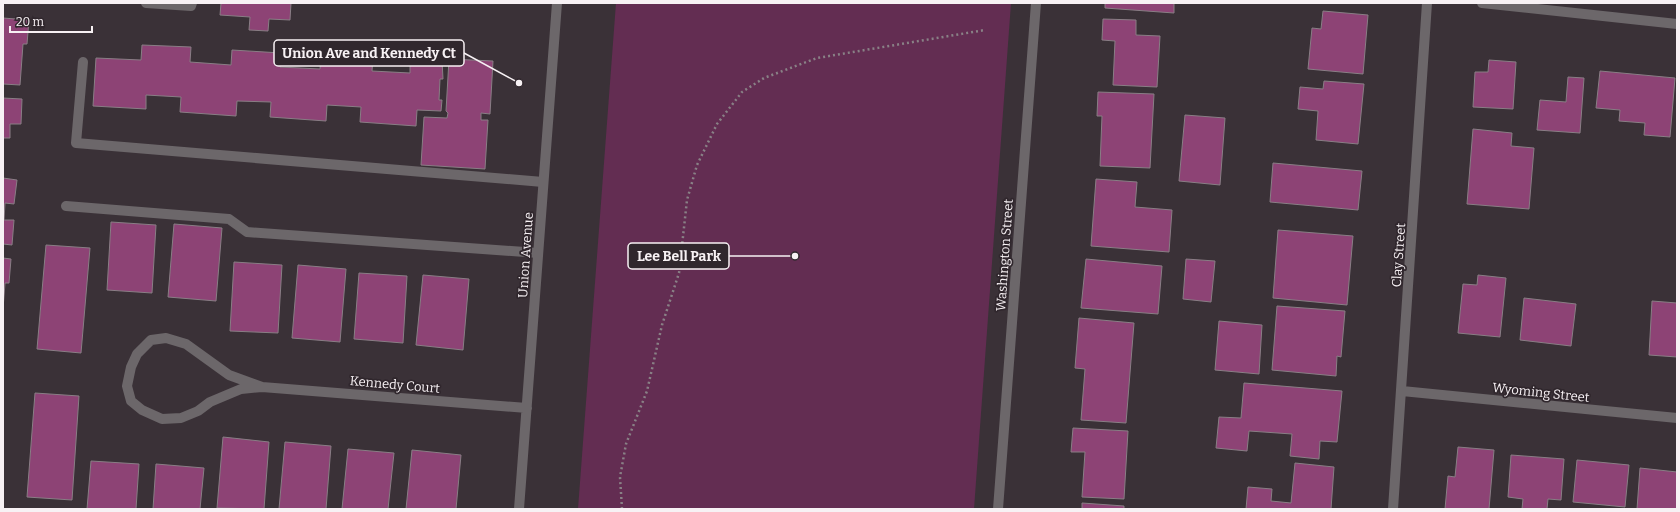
<svg xmlns="http://www.w3.org/2000/svg" width="1680" height="512" font-family="Bitter,serif">
<style>
.green{fill:#632d52}
.building{fill:#8d4375;stroke:#897e85}
.lines{fill:none;stroke-linecap:round;stroke-linejoin:round}
.path{stroke:#898186;stroke-width:2.5;stroke-dasharray:2 3;stroke-linecap:butt}
.lane{stroke:#6c676a;stroke-width:10}
.street{stroke:#6c676a;stroke-width:10}
.labels{text-anchor:middle;stroke-width:3.5;stroke-linejoin:round;paint-order:stroke}
.street-label{font-size:13px;fill:#f7f1f4;stroke:#30272d}
.leader{fill:none;stroke:#f7f1f4;stroke-width:1.5}
.callout-dot{fill:#f7f1f4;stroke:#30272d;stroke-width:1.5}
.callout{fill:#30272d;stroke:#f7f1f4;stroke-width:1.5}
.callout-label{font-size:14px;text-anchor:middle;font-weight:bold;fill:#f7f1f4}
</style>
<rect width="100%" height="100%" fill="#3a3137"/>
<!-- green -->
<path class="green" d="M616 3H1011L974 509H578Z"/>
<!-- building -->
<path class="building" d="M221 3H291L290 20 269 19 268 31 249 30 250 17 220 15Z
M1105 3H1174V13L1105 8Z
M1323 11 1368 15 1363 74 1308 69 1312 28 1321 29Z
M3 18 29 20 27 44H23L20 85 3 84Z
M1103 19 1136 20V35L1160 36 1157 87 1113 85 1115 41 1102 40Z
M142 45 191 47 190 62 231 65 232 50 281 53 280 67 320 69 321 54 373 57 372 71 410 73V58L442 60 443 79H440L439 100H442L441 111 417 110 416 126 360 122 361 107 327 105 326 121 270 117 271 102 237 101 236 116 180 112 181 97 146 95V109L93 106 96 58 141 60Z
M449 59 493 61 490 114 481 113V120H488L485 169 421 165 424 117 447 118 448 113 446 111Z
M1489 60 1516 62 1513 109 1473 107 1475 72H1488Z
M1600 71 1675 78 1670 137 1644 135 1645 123 1619 121 1620 110 1596 108Z
M1568 77 1584 78 1580 133 1537 130 1540 100 1566 102Z
M1324 81 1364 84 1358 144 1316 140 1318 111 1298 109 1300 87 1323 89Z
M1098 92 1154 94 1150 168 1100 166 1102 116H1097Z
M3 98 22 99 21 124H10V138H3Z
M1185 115 1225 118 1220 185 1179 181Z
M1473 129 1512 133 1511 146 1534 148 1529 209 1467 204Z
M1273 163 1362 171 1358 210 1270 202Z
M3 178 17 180 14 204 5 203 4 220H14L12 245 3 244Z
M1096 179 1137 182 1135 207 1172 210 1169 252 1091 246Z
M111 222 156 225 152 293 107 290Z
M174 224 222 228 216 301 168 297Z
M1278 230 1353 236 1347 305 1273 298Z
M46 245 90 248 81 353 37 349Z
M3 258 11 259 9 283H5L3 309Z
M1086 259 1162 266 1158 314 1081 308Z
M1186 259 1215 261 1211 302 1183 299Z
M234 262 282 265 278 333 230 331Z
M298 265 346 269 340 342 292 338Z
M359 273 407 276 403 343 354 339Z
M423 275 469 279 463 350 416 345Z
M1478 275 1506 278 1500 337 1458 333 1463 284 1477 285Z
M1524 298 1576 304 1571 346 1520 340Z
M1652 301 1677 303V357L1649 355Z
M1277 306 1345 311 1341 357 1337 356 1336 376 1272 370Z
M1079 318 1134 323 1126 423 1081 420 1085 369 1075 368Z
M1219 321 1262 325 1259 374 1215 370Z
M1244 383 1342 391 1337 442 1320 441 1319 459 1290 456 1292 434 1249 431 1247 451 1216 448 1219 417 1241 418Z
M35 393 79 396 72 500 27 497Z
M1073 428 1128 431 1124 499 1082 497 1085 452H1071Z
M223 437 269 442 264 509 217 508Z
M285 442 331 446 326 509H279Z
M1458 447 1494 450 1489 509H1445L1448 476 1455 477Z
M348 449 394 453 388 509H342Z
M412 450 461 455 456 509H406Z
M1511 455 1564 459 1561 500 1548 499 1547 509H1522L1523 499 1508 497Z
M1577 460 1629 465 1625 507 1573 502Z
M91 461 139 464 136 509H87Z
M1295 463 1334 467 1331 509H1246L1248 487 1272 489 1271 501 1291 503Z
M156 464 204 468 200 509H153Z
M1640 468 1677 472V509H1637Z
M1082 503 1124 506V509H1082Z"/>
<g class="lines">
<!-- path -->
<path class="path" d="M622 509 620 477 626 444 647 391 662 325 679 273 687 200 697 165 717 124 742 92 764 78 817 58 985 30"/>
<!-- lane -->
<path class="lane" d="M146 3 191 6 192 3
M83 62 76 143 543 182
M66 206 229 219 247 232 538 253"/>
<!-- street -->
<path class="street" d="M1482 3 1677 24
M262 387 241 389 210 402 198 411 181 418 162 419 142 410 131 401 127 386 131 367 137 354 151 340 166 338 186 344 229 375 262 387 527 408
M1402 391 1677 418
M519 509 557 3
M998 509 1036 3
M1393 509 1427 3"/>
</g>
<g class="labels">
<!-- street labels -->
<g class="street-label">
<text transform="translate(525 255) rotate(-86)" y="5">Union Avenue</text>
<text transform="translate(1004 255) rotate(-86)" y="5">Washington Street</text>
<text transform="translate(1398 255) rotate(-86)" y="5">Clay Street</text>
<text transform="translate(395 384) rotate(5)" y="5">Kennedy Court</text>
<text transform="translate(1541 392) rotate(6)" y="5">Wyoming Street</text>
</g>
</g>
<!-- callouts -->
<path class="leader" d="M519 83L464 53M795 256L729 256"/>
<g class="callout-dot">
<circle cx="519" cy="83" r="4"/>
<circle cx="795" cy="256" r="4"/>
</g>
<g class="callout">
<rect x="274" y="40" width="190" height="26" rx="4"/>
<rect x="628" y="243" width="101" height="26" rx="4"/>
</g>
<g class="callout-label">
<text x="369" y="58">Union Ave and Kennedy Ct</text>
<text x="679" y="261">Lee Bell Park</text>
</g>
<!-- border -->
<rect width="1680" height="512" fill="none" stroke="#f7f1f4" stroke-width="8"/>
<!-- scale -->
<path d="M10 26v6h82v-6" fill="none" stroke="#f7f1f4" stroke-width="2"/>
<text x="16" y="26" font-size="12" fill="#f7f1f4" stroke="#30272d" stroke-width="3" paint-order="stroke">20 m</text>
</svg>
